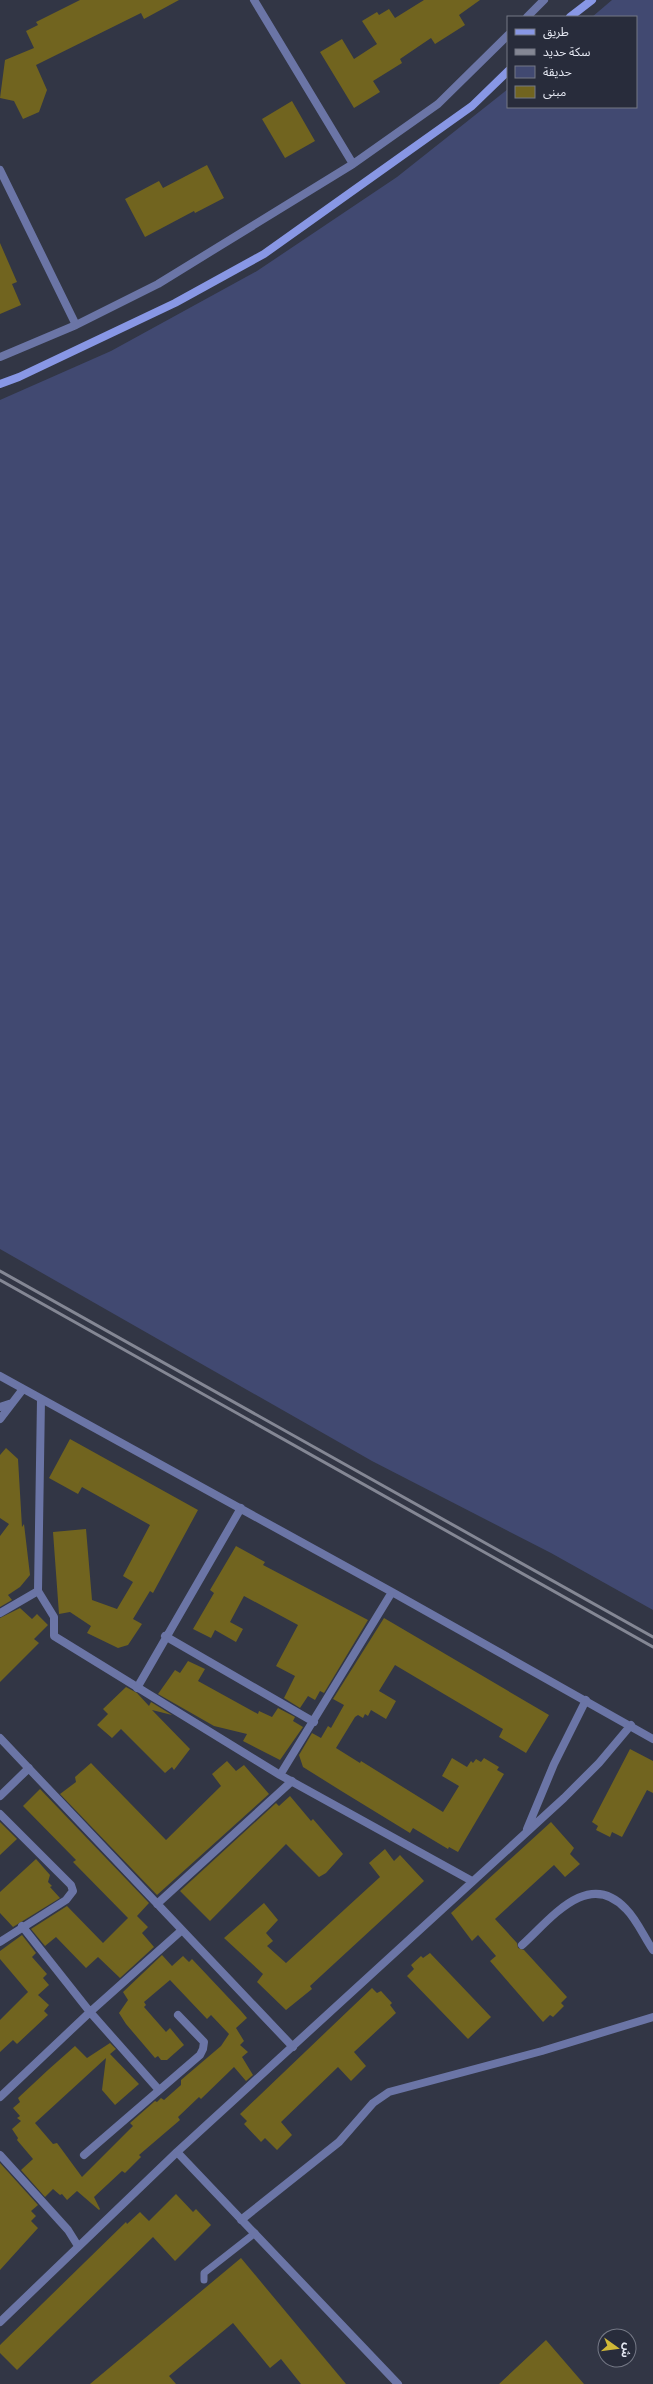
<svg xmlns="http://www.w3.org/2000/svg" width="653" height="2384" font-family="'Exo 2','Noto Sans Arabic',sans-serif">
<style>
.green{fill:#414971}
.building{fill:#71641f}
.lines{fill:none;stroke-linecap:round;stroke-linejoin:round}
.lane{stroke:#6b75a6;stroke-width:7}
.street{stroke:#6b75a6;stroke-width:8}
.secondary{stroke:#8897e5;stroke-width:8}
.rail{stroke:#848794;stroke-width:3}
</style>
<rect width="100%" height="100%" fill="#323645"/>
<!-- green -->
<path class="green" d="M612 0H653V1610L551 1553 372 1461 0 1249V400L111 351 257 271 397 177 508 89V107H636V17H592Z"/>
<!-- building -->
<path class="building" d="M80 0H179L144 19 141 13 36 65 47 90 39 112 23 119 14 101 0 98 5 60 34 48 26 31 38 25 36 22Z
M424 0H480L459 15 465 25 435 44 431 38 400 59 402 63 373 81 380 92 354 108 320 52 342 39 354 59 377 44 362 21 377 12 379 15 389 9 395 18Z
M292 101 315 141 285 158 262 119Z
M207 165 224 198 195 213 194 211 145 237 125 199 159 181 163 188Z
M0 243 17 282 12 284 21 305 0 314Z
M70 1439 198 1510 153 1593 150 1591 133 1619 142 1624 128 1645 118 1648 87 1633 91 1626 70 1612 59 1614 53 1532 86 1529 92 1600 117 1609 133 1582 123 1576 150 1525 82 1487 78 1494 49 1478Z
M6 1448 18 1459 22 1527 24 1524 30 1575 20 1587 8 1595 12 1600 0 1607V1536L9 1524 0 1518V1455Z
M236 1546 265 1562 263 1565 368 1620 324 1693 320 1691 315 1700 308 1696 300 1708 284 1698 295 1676 276 1666 298 1625 244 1596 230 1622 243 1629 236 1642 215 1630 211 1638 193 1629 214 1593 210 1590Z
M20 1608 32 1619 37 1614 48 1625 34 1639 39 1643 0 1682V1618Z
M384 1618 549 1715 526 1753 499 1737 503 1729 395 1665 379 1691 396 1701 386 1719 371 1710 368 1716 365 1714 363 1718 358 1715 355 1717 336 1748 360 1763 361 1761 443 1812 459 1786 442 1776 452 1758 467 1767 471 1761 473 1763 476 1759 481 1762 484 1758 499 1767 497 1770 504 1774 458 1852 449 1847 448 1849 413 1828 410 1833 343 1792 303 1767 299 1755 312 1733 321 1738 328 1726 331 1728 344 1705 333 1699Z
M188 1661 205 1669 198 1681 258 1714 259 1711 272 1717 278 1708 295 1717 293 1721 303 1727 280 1760 243 1741 247 1734 214 1726 158 1694 175 1670 180 1673Z
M126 1687 137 1693 149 1706 151 1702 172 1715 152 1710 190 1749 174 1770 172 1767 165 1773 121 1729 112 1738 97 1725 108 1714 103 1709Z
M630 1749 653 1761V1793L647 1790 622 1837 612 1832 610 1837 596 1830 598 1826 592 1822Z
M227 1761 236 1771 244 1765 269 1794 157 1895 60 1794 76 1782 75 1777 91 1763 166 1840 221 1786 212 1774Z
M40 1789 149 1903 137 1916 148 1927 142 1933 154 1947 120 1978 98 1957 86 1968 56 1937 45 1946 31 1929 67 1906 103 1943 128 1918 73 1862 76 1860 23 1806Z
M290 1796 311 1821 313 1819 343 1854 326 1873 319 1877 286 1844 210 1921 180 1891 276 1803 279 1806Z
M0 1822 17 1839 0 1855Z
M551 1822 574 1848 570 1854 580 1864 565 1877 554 1865 495 1919 517 1943 518 1948 524 1950 567 1997 561 2003 564 2006 553 2017 550 2015 543 2022 490 1961 496 1956 478 1935 472 1941 451 1913Z
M385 1849 394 1861 400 1855 424 1881 310 1986 312 1989 286 2010 257 1982 263 1974 224 1938 264 1903 278 1920 266 1933 273 1941 267 1946 286 1963 380 1877 369 1863Z
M36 1859 50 1875 48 1882 52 1886 50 1887 60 1898 13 1927 0 1913V1892Z
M22 1935 36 1953 32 1957 47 1974 43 1978 49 1985 38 1995 49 2005 44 2011 48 2015 17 2044 13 2040 0 2052V2020L28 1992 0 1959V1951Z
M430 1953 491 2017 468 2039 407 1976 414 1969 411 1965 421 1956 423 1958Z
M162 1955 172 1966 183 1956 189 1962 192 1959 241 2011 247 2018 236 2028 244 2041 240 2045 248 2052 242 2057 253 2075 246 2081 234 2067 201 2099 199 2097 178 2117 180 2120 139 2155 141 2157 125 2173 122 2171 94 2197 100 2209 99 2210 77 2191 67 2200 62 2194 60 2195 53 2189 45 2197 21 2170 33 2159 17 2140 18 2138 12 2129 21 2121 17 2118 20 2116 13 2108 20 2102 18 2098 48 2070 75 2046 87 2058 110 2043 116 2049 110 2054 139 2084 115 2105 102 2090 106 2058 35 2123 53 2144 57 2143 82 2177 133 2126 130 2123 155 2101 157 2102 161 2098 164 2100 181 2085V2080L221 2046 229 2034 211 2015 207 2019 170 1980 144 2002 146 2005 144 2007 166 2032 170 2028 184 2045 167 2060H161L158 2056 155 2058 126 2024 119 2013 128 2000 123 1992Z
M372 1988 377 1993 381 1991 392 2003 390 2005 396 2013 354 2052 366 2066 351 2081 338 2067 281 2122 292 2135 277 2150 265 2138 261 2142 244 2124 247 2121 240 2114Z
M0 2163 38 2205 31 2211 36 2216 31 2221 38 2228 0 2270Z
M176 2194 193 2212 196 2209 211 2225 175 2261 153 2237 17 2370 0 2353V2345L126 2222 127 2224 140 2212 149 2221Z
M241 2258 346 2384H301L281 2359 270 2368 233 2323 169 2376 176 2384H90Z
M546 2340 584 2384H499Z"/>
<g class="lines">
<!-- lane -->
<path class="lane" d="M204 2280V2273L255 2233"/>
<!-- street -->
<path class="street" d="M254 0 353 164
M527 17 544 0
M0 170 76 325
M0 357 76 325 158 284 353 164 438 104 508 35
M0 1376 392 1592 653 1739
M41 1399 38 1591 54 1617V1636L280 1775 472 1881
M0 1407 12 1403
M0 1419 23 1389
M0 1613 38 1591
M165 1636 314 1722
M137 1688 241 1508
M0 1738 293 2047
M280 1775 392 1592
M0 1796 29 1768
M0 1814 71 1885 73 1891 66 1900 0 1942
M527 1829 554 1764 586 1700
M157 1904 292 1781
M22 1926 90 2012 159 2090
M522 1945C550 1920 588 1868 626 1909 637 1920 644 1937 653 1950
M0 2097 90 2012 182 1930
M177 2152 398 2384
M0 2155 68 2230 78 2246
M84 2155 200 2055 203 2049 204 2042 178 2015
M241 2220 339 2142 373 2103 389 2092 542 2051 653 2017
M0 2322 177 2152 564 1798 599 1763 631 1725"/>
<!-- secondary -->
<path class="secondary" d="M570 17 592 0
M0 384 19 377 175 303 264 254 472 106 508 71"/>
<!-- rail -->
<path class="rail" d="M0 1271 653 1637
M0 1280 653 1647"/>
</g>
<!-- legend -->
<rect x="507" y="16" width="130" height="92" fill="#282c3b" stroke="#747885"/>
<rect x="515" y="29" width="20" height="6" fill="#8897e5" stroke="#747885"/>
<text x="543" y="36" font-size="12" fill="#e6e9f3">طريق</text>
<rect x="515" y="49" width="20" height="6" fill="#848794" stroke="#747885"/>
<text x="543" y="56" font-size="12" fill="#e6e9f3">سكة حديد</text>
<rect x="515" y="66" width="20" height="12" fill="#414971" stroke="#747885"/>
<text x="543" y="76" font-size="12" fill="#e6e9f3">حديقة</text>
<rect x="515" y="86" width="20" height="12" fill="#71641f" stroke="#747885"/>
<text x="543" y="96" font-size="12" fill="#e6e9f3">مبنى</text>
<!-- north arrow -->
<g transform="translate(617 2348) rotate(104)"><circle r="19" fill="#282c3b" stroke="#747885"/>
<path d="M0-3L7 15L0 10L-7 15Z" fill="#d0b837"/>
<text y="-6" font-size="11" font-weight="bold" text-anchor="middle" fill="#e6e9f3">ش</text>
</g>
</svg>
